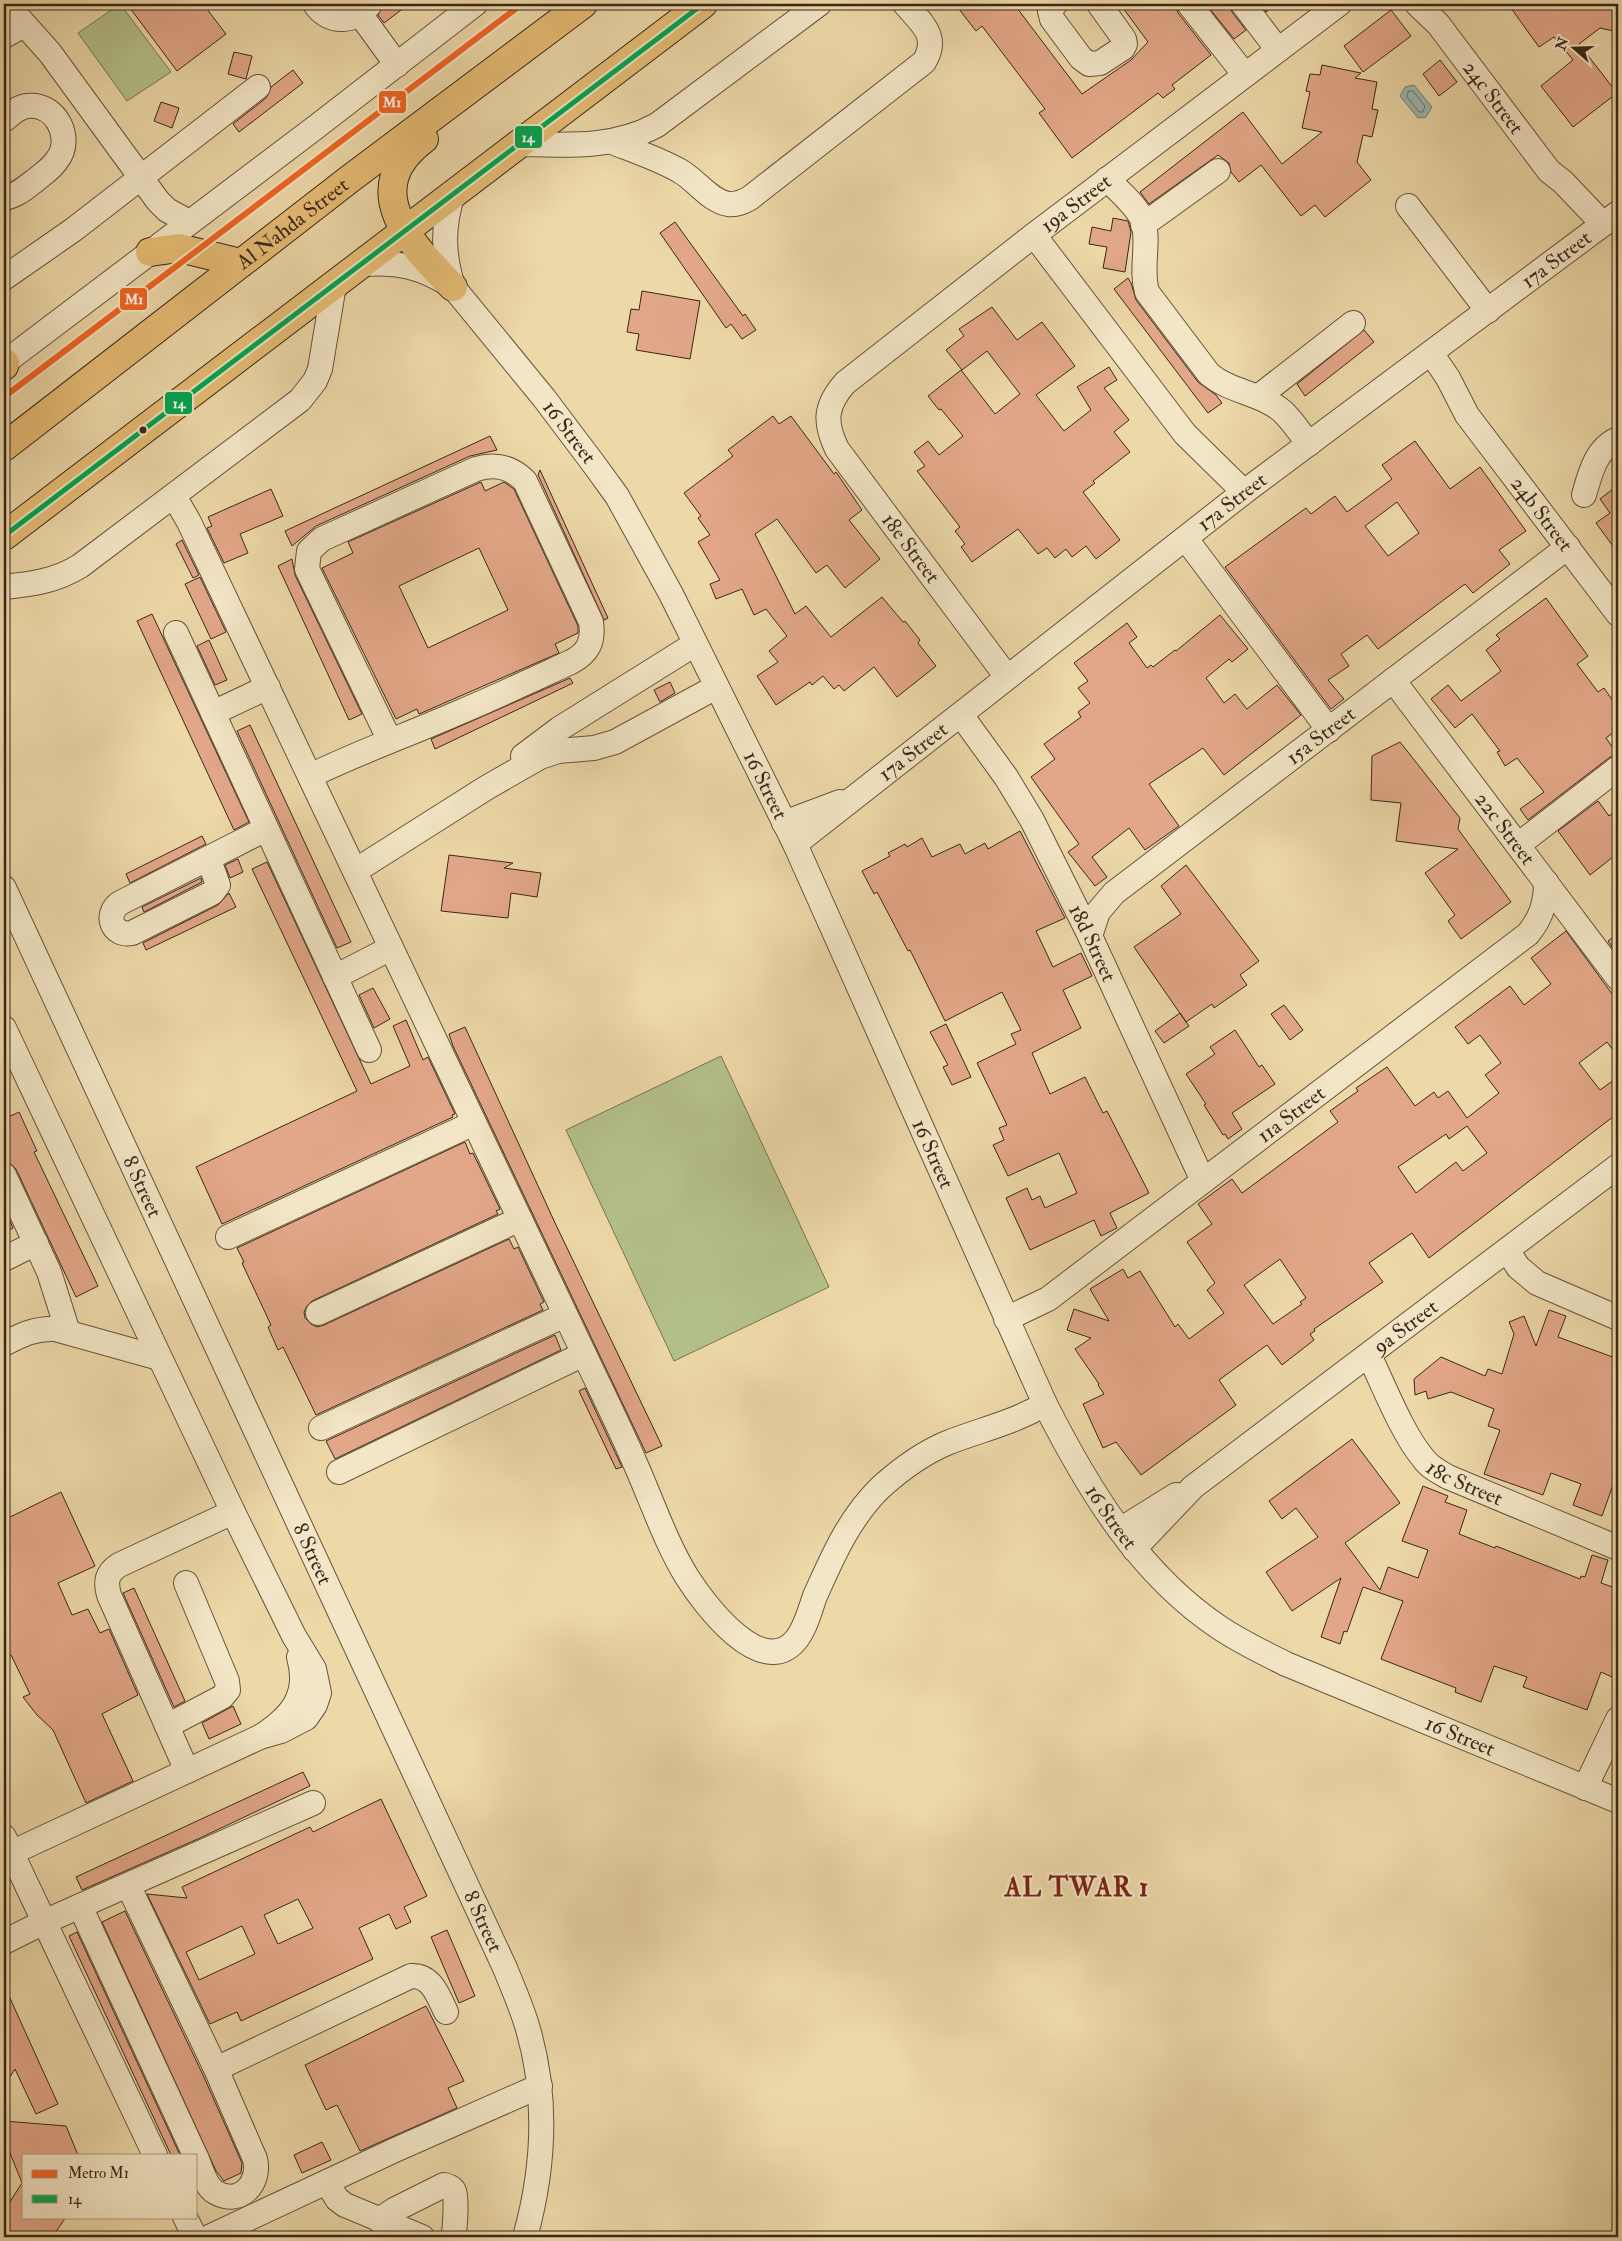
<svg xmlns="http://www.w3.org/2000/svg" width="1622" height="2241" font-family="'IM FELL Double Pica',serif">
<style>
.green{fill:#b4c08b;stroke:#767452}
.water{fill:#9cb8b2;stroke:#747e75}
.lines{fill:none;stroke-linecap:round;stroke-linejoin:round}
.shore{stroke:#6a7066;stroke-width:1}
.building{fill:#e2a788;stroke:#39271a;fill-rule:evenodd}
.minor-casing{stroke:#66533e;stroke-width:26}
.major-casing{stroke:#39271a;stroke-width:30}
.minor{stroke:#f3e6c6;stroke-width:24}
.major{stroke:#e6bc74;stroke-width:28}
.bus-1-casing{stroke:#f3e6c6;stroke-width:9}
.bus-1{stroke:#00a651;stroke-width:5}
.metro-1-casing{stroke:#f3e6c6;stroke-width:10}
.metro-1{stroke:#f26522;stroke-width:6}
.bus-dot{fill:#39271a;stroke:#f3e6c6;stroke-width:2}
.labels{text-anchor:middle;stroke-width:4.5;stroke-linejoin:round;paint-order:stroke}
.street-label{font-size:21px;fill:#39271a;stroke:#f3e6c6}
.district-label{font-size:26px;font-weight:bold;letter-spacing:1px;fill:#7a1f14;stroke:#f3e6c6}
.line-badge{stroke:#f3e6c6;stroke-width:2}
.badge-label{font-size:14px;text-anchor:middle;font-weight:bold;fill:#fff}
</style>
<rect width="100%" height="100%" fill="#edd8a8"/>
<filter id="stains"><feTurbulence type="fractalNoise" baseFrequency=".004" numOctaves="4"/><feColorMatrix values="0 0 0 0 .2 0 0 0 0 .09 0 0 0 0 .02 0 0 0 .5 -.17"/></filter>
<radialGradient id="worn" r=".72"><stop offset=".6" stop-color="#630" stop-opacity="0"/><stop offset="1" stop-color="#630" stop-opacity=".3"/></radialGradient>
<!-- green -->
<path class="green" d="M120 4 171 72 127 101 78 33Z
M721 1056 829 1287 674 1361 566 1130Z"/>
<!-- water -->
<path class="water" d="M1414 85 1432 107 1426 117 1418 118 1400 96 1405 87Z"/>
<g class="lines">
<!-- shore -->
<path class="shore" d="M1409 91H1413L1425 106 1423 112H1419L1407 97Z"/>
</g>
<!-- building -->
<path class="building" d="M127 4H203L226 34 177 71Z
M383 4H409L384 23 378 15Z
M955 4H1014L1082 94 1131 60 1148 42 1120 4H1176L1178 13 1211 55 1172 85 1175 89 1163 98 1158 93 1072 158 1039 113 1045 109 982 26 976 31Z
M1206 4H1230L1232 12 1246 30 1234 39Z
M1260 4H1276L1266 12Z
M1508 4H1593L1597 10 1606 4H1618V32L1600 28 1579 44 1617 93 1573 127 1541 86 1573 60 1554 37 1539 47Z
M1391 10 1411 36 1363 72 1344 46Z
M234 52 252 56 246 79 228 74Z
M1440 60 1457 82 1439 96 1423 74Z
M1322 65 1361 73 1355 78 1377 82 1372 109 1378 110 1372 137 1363 135 1357 162 1371 180 1325 217 1315 205 1301 216 1261 165 1239 182 1231 172 1229 163 1218 155 1149 204 1140 192 1243 112 1282 164 1322 132 1302 128 1310 92 1306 91 1310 74 1320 75Z
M293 70 303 83 239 132 233 124 266 98 271 87Z
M161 102 179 108 172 128 154 121Z
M1113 218 1128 221 1131 232 1125 272 1103 268 1107 247 1089 244 1092 227 1111 231Z
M675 222 743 316 745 314 756 330 742 339 731 324 726 328 660 233Z
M1128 278 1131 283 1136 300 1198 382 1216 395 1222 403 1208 413 1114 289Z
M642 291 700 301 690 359 636 350 639 334 627 332 631 309 639 310Z
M992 307 1017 340 1042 322 1075 366 1036 395 1064 431 1091 410 1077 387 1109 367 1117 380 1104 388 1129 420 1114 432 1130 452 1093 481 1095 483 1083 492 1120 540 1096 559 1086 546 1072 557 1066 549 1055 558 1047 548 1038 554 1018 529 972 562 961 547 965 544 955 531 960 527 917 471 925 466 914 452 928 441 939 455 963 436 941 409 939 410 928 396 961 370 995 414 1020 394 987 351 962 370 946 350 964 336 959 329Z
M1364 330 1374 342 1305 396 1297 384Z
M773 416 779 424 791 416 834 474 836 472 862 510 849 520 880 559 845 588 827 565 816 573 777 519 755 534 795 614 806 606 831 637 882 597 903 622 905 621 920 640 918 643 936 666 897 697 874 667 844 691 839 685 834 689 823 676 812 685 810 682 776 705 757 676 778 662 769 651 787 636 766 609 754 615 742 589 716 599 710 584 720 580 698 542 710 535 698 518 701 516 684 493 733 456 728 450Z
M490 436 497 450 470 456 316 526 292 546 285 531Z
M1415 441 1450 489 1480 467 1526 531 1499 550 1510 564 1473 593 1465 584 1378 649 1367 635 1341 654 1349 666 1328 680 1344 699 1331 709 1225 567 1306 508 1311 514 1335 496 1347 512 1392 479 1382 465ZM1397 502 1419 533 1388 556 1365 526Z
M540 470 608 618 604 620 538 475Z
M481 482 485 491 504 482 514 489 578 626V633L555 644 559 653 419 714 417 709 396 719 322 568 353 553 348 542ZM479 548 508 610 428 648 399 586Z
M1618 485V553L1596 523 1610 513 1600 499Z
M271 489 283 516 240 534 248 553 224 563 207 528 212 526 208 517Z
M182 540 199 575 193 578 176 544Z
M292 559 295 575 362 714 349 720 278 566Z
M200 577 226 632 211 639 185 584Z
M1546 598 1588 656 1577 664 1598 692 1604 688 1618 708V729L1606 738 1618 755 1610 757 1528 820 1520 809 1544 792 1517 758 1505 766 1497 752 1500 751 1472 714 1455 728 1431 699 1448 685 1461 701 1501 671 1486 650 1500 639 1496 635Z
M152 614 249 822 234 830 137 621Z
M1220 615 1248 649 1232 662 1229 659 1206 678 1224 703 1235 694 1247 709 1277 685 1301 715 1224 775 1203 748 1149 784 1179 826 1145 850 1129 828 1092 857 1107 877 1095 886 1068 852 1079 844 1031 777 1055 759 1044 744 1081 717 1078 712 1090 703 1078 688 1088 681 1074 663 1127 623 1137 637 1129 643 1147 668 1151 665 1153 667 1175 650 1176 651Z
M209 640 227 680 215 685 197 646Z
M570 678 573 683 435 749 431 739Z
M670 682 675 693 660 702 654 690Z
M250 725 351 942 337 948 237 731Z
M1400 742 1460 818 1458 829 1511 902 1461 939 1448 921 1455 915 1425 873 1458 849 1396 841 1401 803 1371 800 1372 756Z
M1598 801 1609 816 1618 809V853L1590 875 1558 831Z
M1020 831 1065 918 1036 931 1053 967 1081 953 1092 976 1063 990 1081 1028 1032 1053 1050 1094 1085 1077 1103 1113 1107 1111 1149 1193 1110 1213 1117 1228 1101 1236 1094 1220 1030 1250 1006 1198 1027 1188 1032 1200 1040 1196 1045 1208 1077 1193 1059 1153 1008 1176 993 1145 1004 1140 999 1128 1007 1125 977 1063 1016 1044 1011 1034 1021 1030 1002 992 945 1021 910 950 908 951 877 892 874 894 862 871 890 856 888 853 905 844 907 847 922 838 932 857 960 844 965 854 985 843 988 849Z
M202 836 206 844 130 883 126 874Z
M449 855 513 863 504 868 541 873 537 897 511 893 508 918 441 911Z
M238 859 243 872 230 878 225 865Z
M267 862 371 1084 410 1066 393 1026 406 1020 423 1060 428 1057 455 1114 452 1115 453 1117 222 1224 196 1167 357 1091 252 869Z
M1186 865 1259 961 1240 975 1247 985 1214 1008 1212 1004 1186 1022 1134 947 1181 914 1161 886Z
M201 878 202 882 144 912 142 907Z
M229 893 236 907 146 950 143 943 218 905Z
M1566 931 1618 1002V1057L1607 1042 1579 1063 1600 1090 1618 1077V1113L1429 1258 1412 1233 1369 1263 1383 1282 1314 1329 1315 1331 1310 1334 1314 1340 1282 1365 1267 1345 1219 1380 1236 1405 1141 1475 1116 1442 1103 1448 1083 1404 1104 1394 1098 1385 1099 1384 1075 1349 1091 1338 1067 1330 1074 1309 1109 1321 1090 1289 1123 1269 1128 1278 1140 1271 1175 1327 1178 1324 1189 1339 1224 1313 1207 1290 1215 1283 1187 1242 1212 1224 1198 1204 1232 1179 1242 1193 1338 1122 1330 1111 1358 1091 1356 1088 1387 1067 1415 1106 1434 1092 1438 1098 1448 1091 1467 1118 1499 1093 1485 1075 1501 1063 1480 1035 1468 1044 1455 1027 1510 986 1524 1005 1551 984 1531 958ZM1467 1126 1487 1153 1463 1171 1456 1162 1416 1193 1398 1167 1446 1134 1449 1139ZM1280 1259 1306 1298 1300 1302 1302 1304 1273 1324 1244 1285Z
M1618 933V956L1608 941Z
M373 988 390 1019 374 1028 359 995Z
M1284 1005 1303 1030 1290 1040 1271 1014Z
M1180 1013 1189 1026 1164 1043 1155 1031Z
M946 1024 971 1077 952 1085 943 1067 948 1065 930 1032Z
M465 1027 556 1225 662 1446 646 1453 453 1046 449 1034Z
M1235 1030 1259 1067 1262 1065 1275 1084 1232 1113 1242 1129 1228 1139 1225 1134 1223 1135 1204 1105 1206 1104 1186 1074 1215 1054 1210 1047Z
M19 1112 37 1151 34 1152 98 1286 76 1297 16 1169 11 1164 4 1162V1119Z
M465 1142 470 1154 473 1153 500 1209 496 1211 498 1214 312 1301 307 1306 304 1312 305 1318 311 1324 317 1327 324 1325 509 1239 514 1249 518 1247 544 1302 540 1304 543 1310 316 1415 283 1347 278 1350 268 1327 271 1325 242 1263 244 1262 237 1248Z
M4 1207 13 1228 4 1233Z
M1549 1310 1566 1316 1558 1337 1618 1359V1484L1614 1482 1602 1516 1573 1505 1581 1484 1551 1473 1543 1495 1484 1474 1500 1430 1488 1426 1494 1409 1451 1392 1428 1399 1426 1391 1415 1395 1414 1379 1441 1357 1485 1376 1488 1369 1502 1374 1514 1334 1509 1322 1524 1316 1536 1346Z
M555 1335 561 1350 335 1459 326 1441Z
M585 1388 622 1467 616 1469 579 1391Z
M1352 1439 1400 1503 1345 1543 1380 1590 1388 1567 1418 1578 1428 1550 1402 1541 1423 1486 1448 1496 1445 1502 1467 1510 1459 1534 1495 1548 1496 1546 1580 1579 1581 1576 1585 1577 1592 1555 1608 1560 1601 1583 1618 1589V1660L1612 1677 1601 1672 1587 1710 1523 1687 1527 1677 1494 1666 1481 1702 1455 1692 1456 1688 1381 1659 1403 1601 1363 1587 1347 1632 1344 1631 1340 1644 1321 1637 1341 1578 1292 1611 1266 1572 1318 1537 1296 1508 1282 1519 1269 1501Z
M61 1492 95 1566 58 1583 72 1615 88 1609 100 1633 109 1629 138 1695 102 1714 133 1781 86 1803 53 1730 37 1715 23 1697 30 1694 11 1655 4 1657V1520Z
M134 1588 185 1701 174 1707 123 1593Z
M233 1706 241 1724 209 1739 202 1723Z
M303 1772 310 1786 200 1838 82 1890 76 1877Z
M381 1799 427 1896 404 1907 411 1922 396 1929 389 1914 359 1928 373 1959 241 2021 237 2012 210 2024 147 1894 187 1898 182 1887 310 1827 313 1832ZM298 1899 313 1928 278 1944 264 1915ZM242 1926 255 1954 199 1980 186 1952Z
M125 1911 203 2075 242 2163 241 2173 224 2181 216 2171 102 1922Z
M447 1930 475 1996 459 2003 431 1937Z
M77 1932 180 2155H171L69 1936Z
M4 1985 58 2104 36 2114 15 2069 4 2086Z
M426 2006 464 2081 448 2088 457 2108 360 2151 337 2105 326 2110 305 2065Z
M4 2121 66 2126 78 2155H24V2217H66L53 2236 4 2237V2211L22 2183 10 2153H4Z
M322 2142 331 2160 302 2173 294 2155Z"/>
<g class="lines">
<!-- minor casing -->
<g class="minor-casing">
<g id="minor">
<path d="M315 4C329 25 355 23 370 4"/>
<path d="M1055 4 1050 11 1052 19 1081 58 1089 64 1100 63 1123 48 1125 44 1124 39 1099 4"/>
<path d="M1189 4 1245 75"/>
<path d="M1243 4 1278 50"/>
<path id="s1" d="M1417 4 1438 24 1549 171 1563 182 1603 224"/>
<path d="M4 6 17 16 50 53 158 201 167 210 189 222"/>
<path d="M360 14 397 65"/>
<path d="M4 36 15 30 22 22"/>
<path d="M4 120C11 114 18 107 27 106 56 102 74 139 57 160 52 168 44 173 37 179 26 187 17 196 4 198"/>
<path d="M612 142C635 151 659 159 680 171 696 180 710 201 728 204 737 205 743 202 750 198L924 62C940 36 921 23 905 4"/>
<path d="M518 144C566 145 613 149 657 125L819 4"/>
<path d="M1107 179C1119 191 1137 206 1143 221 1150 242 1140 268 1147 292L1209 374C1230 392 1261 393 1282 411 1292 420 1300 433 1309 444"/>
<path d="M453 194C442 227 443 254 453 287"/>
<path d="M1408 206 1488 311"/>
<path d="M1143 225 1218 171"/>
<path d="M1034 235 1185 434 1244 492"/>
<path id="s2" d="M359 265C395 260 423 267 453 287L544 398 593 463 617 496 671 594 795 844 1045 1404C1088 1489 1139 1574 1220 1628 1241 1642 1264 1653 1286 1664L1618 1801"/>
<path d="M4 278 73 230 258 87"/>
<path id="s3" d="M1431 353 1448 378 1467 415 1618 614"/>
<path d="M4 363 316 127 475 4"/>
<path d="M1258 397 1353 323"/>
<path d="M1584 495C1590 474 1596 448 1618 439"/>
<path d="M174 496 189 522 584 1354C601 1390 619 1426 635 1463 652 1501 665 1541 687 1577 704 1604 761 1680 795 1641 805 1630 810 1610 815 1596 833 1556 849 1518 881 1487 900 1470 923 1453 947 1443 982 1429 1011 1424 1045 1404"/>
<path d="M1186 539 1329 730"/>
<path d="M4 587C32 584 56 581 80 566L300 400 315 381 320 369 334 285"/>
<path d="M176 633 369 1050"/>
<path id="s4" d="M1007 677 837 449C824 422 825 406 845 383L1034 235 1339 4"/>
<path id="s5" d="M1393 680 1618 978"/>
<path d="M213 713 268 687"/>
<path id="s6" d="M961 715 1006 777 1032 820 1090 936 1203 1181"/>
<path d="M523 756 559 729 695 644"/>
<path d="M310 776C359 752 410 734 460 712 498 696 534 679 571 662 588 653 594 642 591 622L525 481C511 467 496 463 476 469L322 539 309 551 307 569 390 741"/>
<path d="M784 823 840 802"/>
<path id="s7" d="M795 844 1244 492 1618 213"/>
<path d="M1518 845 1618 768"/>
<path d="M209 860 218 885 212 893 132 933C112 937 104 914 120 903L266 829"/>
<path d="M355 871 486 788 540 757 558 751 594 748 615 742 716 687"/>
<path id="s8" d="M4 888 505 1968C513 1988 522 2008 528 2029 548 2098 544 2169 525 2237"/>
<path id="s9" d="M1090 936 1098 912 1114 893 1568 547"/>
<path d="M335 977 391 948"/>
<path d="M4 1028 233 1512 294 1636 314 1669 319 1693 315 1705 306 1718 281 1731 260 1737"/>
<path d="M4 1175 49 1272 68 1332"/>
<path d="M228 1237 474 1123"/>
<path d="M1508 1251 1518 1267 1537 1283 1618 1318"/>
<path d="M4 1259 36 1243"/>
<path d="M318 1313 520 1219"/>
<path id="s10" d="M1006 1319 1048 1299 1528 934C1541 918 1546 903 1546 882"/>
<path d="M4 1344C21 1335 35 1328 55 1329L159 1358"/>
<path id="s11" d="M1369 1355C1384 1386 1402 1433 1423 1458 1429 1467 1439 1472 1448 1477L1618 1548"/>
<path d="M321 1428 565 1315"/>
<path d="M339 1472 584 1354"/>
<path d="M1120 1530 1176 1495"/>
<path id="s12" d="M1134 1549 1193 1487 1618 1166"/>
<path d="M167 1726 222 1697 228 1690 227 1681 186 1583"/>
<path d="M187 1771 109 1595C105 1581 107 1573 119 1565L233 1512"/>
<path d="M1585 1788 1618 1719"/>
<path d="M4 1837 155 2155"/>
<path d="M11 1853 260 1737C291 1717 310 1696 299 1657"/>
<path d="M128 1885 216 2069 255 2159C261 2183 240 2207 215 2192 205 2186 201 2168 196 2157"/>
<path d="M80 1906 195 2155"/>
<path d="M4 1942 44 1922 313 1803"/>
<path d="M216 2069 411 1976C432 1975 438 1996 446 2012"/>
<path d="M327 2182 337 2199 345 2205 422 2237"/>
<path d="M185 2217 195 2237"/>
<path d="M379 2220 394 2210 444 2185C448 2186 452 2187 454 2191 457 2199 455 2230 453 2237"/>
<path d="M209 2237 395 2150 540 2086"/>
</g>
</g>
<!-- major casing -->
<g class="major-casing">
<g id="major">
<path d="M424 139C357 189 411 245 453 287"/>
<path d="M150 252 179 248 241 263"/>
<path d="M4 366 5 363"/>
<path id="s13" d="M4 447 351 178 583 4"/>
<path d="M4 536 703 4"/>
</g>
</g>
<!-- minor -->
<use href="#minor" class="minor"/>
<!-- major -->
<use href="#major" class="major"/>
<!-- bus-1 casing -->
<g class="bus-1-casing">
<path id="bus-1" d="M4 536 703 4"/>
</g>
<!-- bus-1 -->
<use href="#bus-1" class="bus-1"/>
<!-- metro-1 casing -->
<g class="metro-1-casing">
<path id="metro-1" d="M4 397 522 4"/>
</g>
<!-- metro-1 -->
<use href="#metro-1" class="metro-1"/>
</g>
<!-- markers -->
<circle class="bus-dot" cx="143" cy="430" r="4.5"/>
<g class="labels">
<!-- street labels -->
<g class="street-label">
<text dy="7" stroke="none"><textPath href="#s1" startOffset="121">24c Street</textPath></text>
<text dy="7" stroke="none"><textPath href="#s4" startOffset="649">19a Street</textPath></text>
<text dy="7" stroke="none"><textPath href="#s13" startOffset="365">Al Nahda Street</textPath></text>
<text dy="7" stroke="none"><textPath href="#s7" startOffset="960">17a Street</textPath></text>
<text dy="7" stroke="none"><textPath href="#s2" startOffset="285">16 Street</textPath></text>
<text dy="7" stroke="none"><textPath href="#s7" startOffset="555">17a Street</textPath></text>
<text dy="7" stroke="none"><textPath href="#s3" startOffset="196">24b Street</textPath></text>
<text transform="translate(911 548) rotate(53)" y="7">18e Street</text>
<text dy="7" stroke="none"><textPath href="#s9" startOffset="310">15a Street</textPath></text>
<text dy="7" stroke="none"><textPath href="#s7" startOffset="150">17a Street</textPath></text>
<text dy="7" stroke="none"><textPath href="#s2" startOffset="690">16 Street</textPath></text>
<text dy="7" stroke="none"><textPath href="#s5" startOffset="186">22c Street</textPath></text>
<text dy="7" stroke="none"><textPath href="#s6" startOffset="264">18d Street</textPath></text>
<text dy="7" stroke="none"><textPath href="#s10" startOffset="352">11a Street</textPath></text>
<text dy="7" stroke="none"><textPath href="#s2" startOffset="1095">16 Street</textPath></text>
<text dy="7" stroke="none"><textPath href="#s8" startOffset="329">8 Street</textPath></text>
<text dy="7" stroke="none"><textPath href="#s12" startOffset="352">9a Street</textPath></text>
<text dy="7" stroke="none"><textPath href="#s11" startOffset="166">18c Street</textPath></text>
<text dy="7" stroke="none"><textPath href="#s2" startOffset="1500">16 Street</textPath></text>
<text dy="7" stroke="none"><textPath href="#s8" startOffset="734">8 Street</textPath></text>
<text dy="7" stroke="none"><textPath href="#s2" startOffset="1920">16 Street</textPath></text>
<text dy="7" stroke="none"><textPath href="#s8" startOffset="1139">8 Street</textPath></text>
</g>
<!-- district labels -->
<g class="district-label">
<text x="1077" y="1896">AL TWAR 1</text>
</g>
</g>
<g class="line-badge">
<rect x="378" y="90" width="29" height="24" rx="5" fill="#f26522"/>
<rect x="514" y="125" width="29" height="24" rx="5" fill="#00a651"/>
<rect x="119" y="287" width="29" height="24" rx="5" fill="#f26522"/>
<rect x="164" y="391" width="29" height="24" rx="5" fill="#00a651"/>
</g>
<g class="badge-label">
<text x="392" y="107">M1</text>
<text x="528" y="142">14</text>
<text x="134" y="304">M1</text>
<text x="179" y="408">14</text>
</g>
<!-- margin -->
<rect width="1622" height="2241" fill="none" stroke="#edd8a8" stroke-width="20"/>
<rect x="5" y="5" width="1612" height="2231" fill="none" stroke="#39271a" stroke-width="2.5"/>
<rect x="10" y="10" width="1602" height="2221" fill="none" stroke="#39271a"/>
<!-- legend -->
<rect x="22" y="2154" width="175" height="65" fill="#f3e6c6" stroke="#a99a81"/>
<rect x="32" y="2170" width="25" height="8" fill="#f26522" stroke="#a99a81"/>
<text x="68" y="2178" font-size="15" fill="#39271a">Metro M1</text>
<rect x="32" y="2195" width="25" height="8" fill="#00a651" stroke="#a99a81"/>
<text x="68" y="2204" font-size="15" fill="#39271a">14</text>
<!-- north arrow -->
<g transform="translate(1574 48) rotate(290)" stroke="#f3e6c6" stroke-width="4" paint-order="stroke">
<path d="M0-4L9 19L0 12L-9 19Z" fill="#39271a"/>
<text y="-8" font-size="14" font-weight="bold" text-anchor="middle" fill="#39271a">N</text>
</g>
<rect width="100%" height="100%" filter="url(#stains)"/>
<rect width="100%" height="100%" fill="url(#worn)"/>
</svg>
